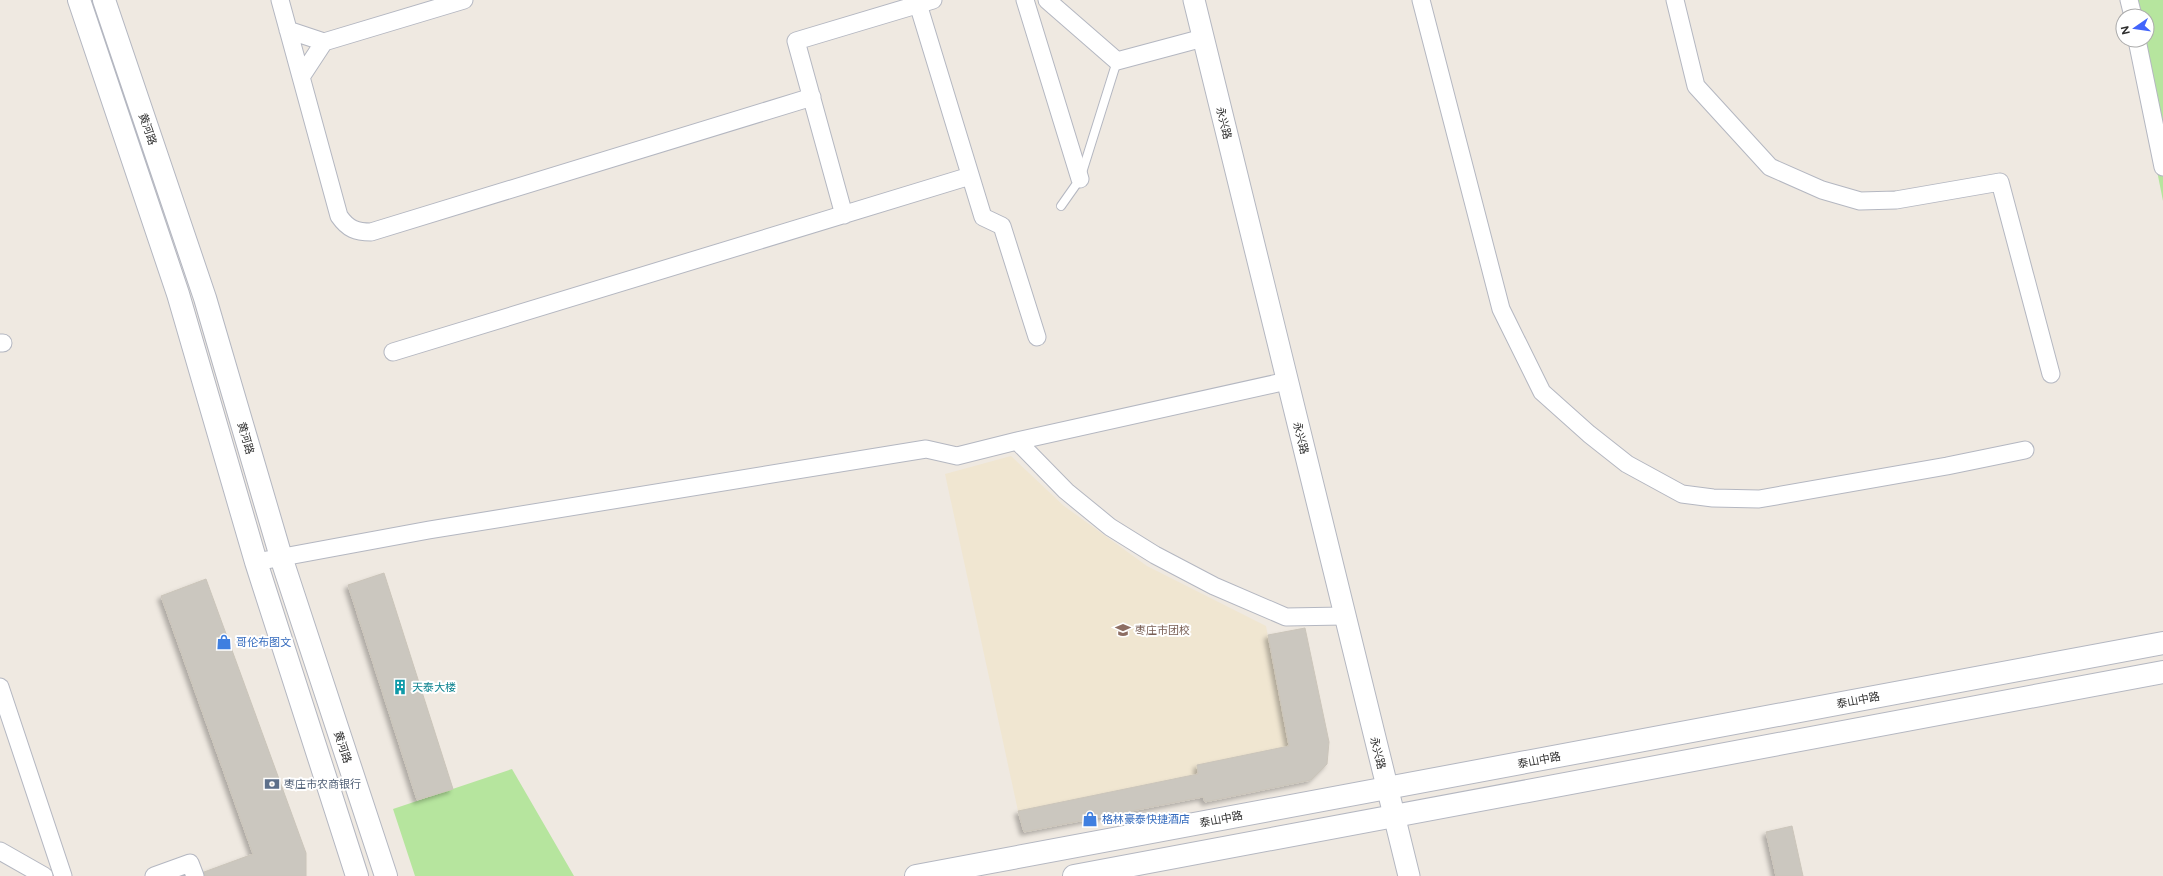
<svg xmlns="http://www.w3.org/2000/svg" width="2163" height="876" font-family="Figtree,'Noto Sans SC',sans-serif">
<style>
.education{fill:#f0e6d1}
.green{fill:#b6e59e}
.building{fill:#cbc7bf;stroke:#cbc5ba;filter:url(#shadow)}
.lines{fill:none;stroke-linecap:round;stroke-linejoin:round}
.service-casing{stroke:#b4b7c1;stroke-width:10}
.minor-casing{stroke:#b4b7c1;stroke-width:19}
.tertiary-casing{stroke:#b4b7c1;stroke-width:23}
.secondary-casing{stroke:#b4b7c1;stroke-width:24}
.service{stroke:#fff;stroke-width:8}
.minor{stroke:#fff;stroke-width:17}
.tertiary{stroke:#fff;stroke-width:21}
.secondary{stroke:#fff;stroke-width:22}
.labels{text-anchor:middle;stroke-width:4;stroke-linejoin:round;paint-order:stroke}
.street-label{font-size:11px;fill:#2e2e2e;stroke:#fff}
.education-label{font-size:11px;fill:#785e54;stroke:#fff;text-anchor:start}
.shop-label{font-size:11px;fill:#366cbe;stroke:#fff;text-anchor:start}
.culture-label{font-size:11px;fill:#0d838f;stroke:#fff;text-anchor:start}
.service-label{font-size:11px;fill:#4e5e75;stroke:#fff;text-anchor:start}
</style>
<defs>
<filter id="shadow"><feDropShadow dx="-3.5" dy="3.5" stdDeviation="2" flood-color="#0004"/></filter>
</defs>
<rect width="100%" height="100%" fill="#efe9e1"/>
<!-- education -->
<path class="education" d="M1011 456 1064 506 1147 566 1266 626 1289 746 1197 765 1198 775 1018 811 945 474Z"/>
<!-- green -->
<path class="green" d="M2123 0H2163V201L2131 40H2147V16H2126Z
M512 769 574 876H415L393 809Z"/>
<!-- building -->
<path class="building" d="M384 573 453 789 417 800 348 585Z
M206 579 306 853V876H205L204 872 253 854 161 596Z
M1305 628 1329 742 1327 764 1311 780 1205 802 1203 797 1024 832 1018 811 1198 774 1197 765 1289 746 1268 635Z
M1792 826 1803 876H1776L1766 832Z"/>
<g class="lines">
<!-- service casing -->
<g class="service-casing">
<path id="service" d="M1061 206 1080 179 1117 61"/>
</g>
<!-- minor casing -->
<g class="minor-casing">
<path id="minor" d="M280 0 339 216C348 229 356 232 371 232L812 97
M1025 0 1080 179
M1047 0 1117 61 1203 38
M1421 0 1501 309 1542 392 1589 434 1627 464 1682 494 1713 498 1759 499 1947 466 2025 450
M1675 0 1696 86 1770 167 1822 190 1860 201 1896 200 2000 182 2051 374
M2129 0 2133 16
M918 4 983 217 1002 226 1037 337
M288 30 324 42 301 77
M2137 40 2163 167
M324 42 464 0
M844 215 796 41 933 0
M0 343H3
M393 352 970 176
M1287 381 1017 441 1066 491 1110 527 1155 555 1214 586 1286 617 1344 616
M256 562 429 530 926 449 957 456 1017 441
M0 687 63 876
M0 851 44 876
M154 876 190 863 195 876"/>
</g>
<!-- tertiary casing -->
<g class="tertiary-casing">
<path id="tertiary" d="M1194 0 1409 876"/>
</g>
<!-- secondary casing -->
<g class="secondary-casing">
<path id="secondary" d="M79 0 178 294 256 562 357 876
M104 0 205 298 281 557 386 876
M916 876 2163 643
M1074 876 2163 672"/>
</g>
<!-- service -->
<use href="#service" class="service"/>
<!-- minor -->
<use href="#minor" class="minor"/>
<!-- tertiary -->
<use href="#tertiary" class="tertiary"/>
<!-- secondary -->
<use href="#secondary" class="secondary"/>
</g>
<!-- icons -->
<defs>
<g id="school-bare" transform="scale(1.2)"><path d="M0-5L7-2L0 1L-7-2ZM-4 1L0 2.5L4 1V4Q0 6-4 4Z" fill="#8d6e63" stroke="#fff" stroke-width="2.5" paint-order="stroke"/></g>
<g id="shop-bare" transform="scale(1.2)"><path d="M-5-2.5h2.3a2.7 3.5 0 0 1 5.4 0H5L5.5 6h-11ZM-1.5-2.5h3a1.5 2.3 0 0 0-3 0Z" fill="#3f7fe0" stroke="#fff" stroke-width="2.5" paint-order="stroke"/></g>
<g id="building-bare" transform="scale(1.2)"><path d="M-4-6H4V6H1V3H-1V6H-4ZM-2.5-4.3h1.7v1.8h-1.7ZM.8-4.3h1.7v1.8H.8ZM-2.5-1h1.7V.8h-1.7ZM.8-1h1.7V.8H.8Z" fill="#0f9aa8" stroke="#fff" stroke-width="2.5" paint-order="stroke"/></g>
<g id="bank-bare" transform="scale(1.2)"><path d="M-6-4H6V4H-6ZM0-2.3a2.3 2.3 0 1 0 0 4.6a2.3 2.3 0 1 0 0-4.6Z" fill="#5c6f8a" stroke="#fff" stroke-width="2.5" paint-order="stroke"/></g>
</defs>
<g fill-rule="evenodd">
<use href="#school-bare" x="1123" y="630"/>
<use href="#shop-bare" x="224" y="642"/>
<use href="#building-bare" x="400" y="687"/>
<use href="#bank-bare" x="272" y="784"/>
<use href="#shop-bare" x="1090" y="819"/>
</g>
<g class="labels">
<!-- street labels -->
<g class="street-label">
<text transform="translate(1224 123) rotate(76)" y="4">永兴路</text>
<text transform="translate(148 129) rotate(71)" y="4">黄河路</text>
<text transform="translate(246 438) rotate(74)" y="4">黄河路</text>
<text transform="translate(1301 438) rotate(76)" y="4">永兴路</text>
<text transform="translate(1858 700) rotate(-11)" y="4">泰山中路</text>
<text transform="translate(343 747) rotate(72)" y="4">黄河路</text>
<text transform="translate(1378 753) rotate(76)" y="4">永兴路</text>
<text transform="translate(1539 760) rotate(-11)" y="4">泰山中路</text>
<text transform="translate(1221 819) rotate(-11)" y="4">泰山中路</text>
</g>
<!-- education labels -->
<g class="education-label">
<text x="1135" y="634">枣庄市团校</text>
</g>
<!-- shop labels -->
<g class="shop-label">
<text x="236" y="646">哥伦布图文</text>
<text x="1102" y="823">格林豪泰快捷酒店</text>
</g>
<!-- culture labels -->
<g class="culture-label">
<text x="412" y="691">天泰大楼</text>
</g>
<!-- service labels -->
<g class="service-label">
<text x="284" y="788">枣庄市农商银行</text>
</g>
</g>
<!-- north arrow -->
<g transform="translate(2135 28) rotate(257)"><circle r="19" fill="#ffffff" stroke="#ababab"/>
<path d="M0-3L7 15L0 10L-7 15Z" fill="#4264fb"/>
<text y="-6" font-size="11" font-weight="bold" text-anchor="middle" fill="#2e2e2e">N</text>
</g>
</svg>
